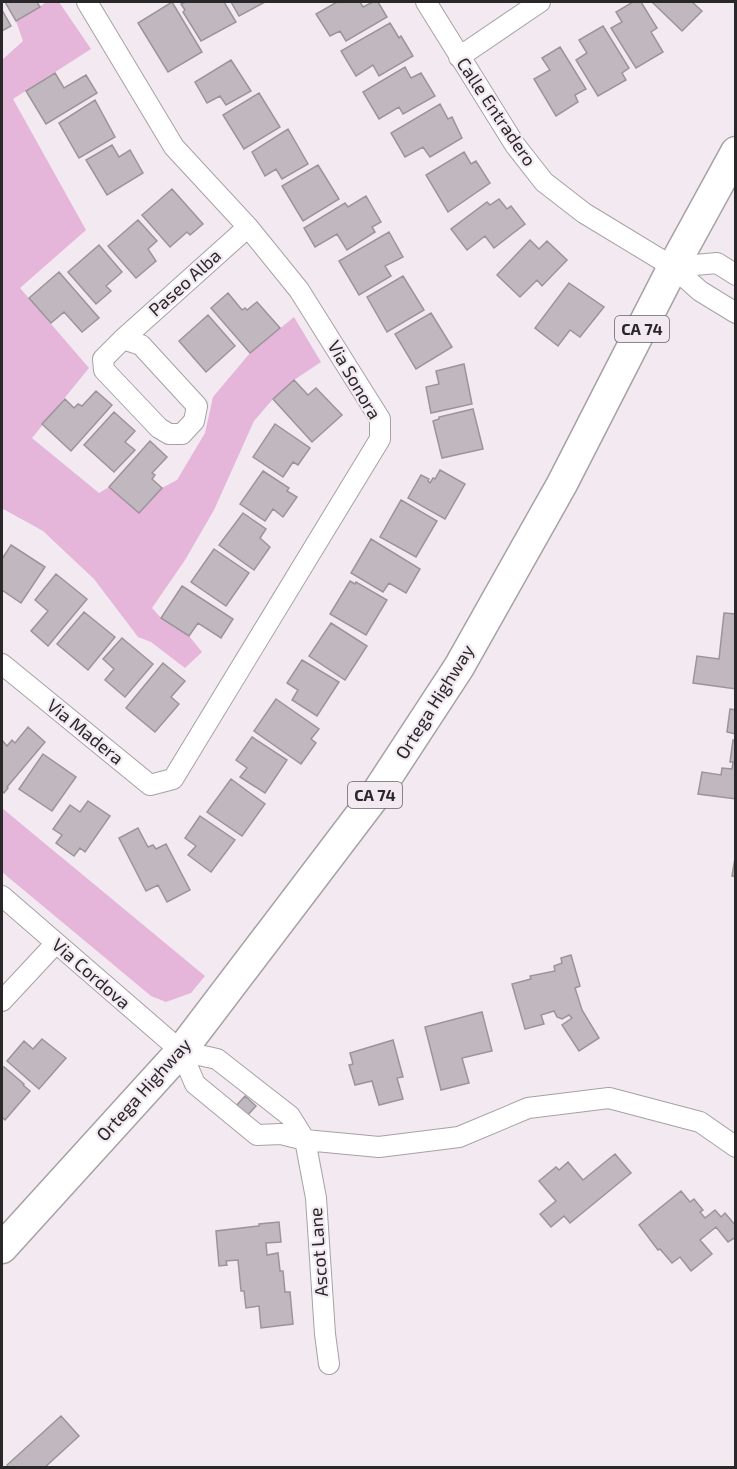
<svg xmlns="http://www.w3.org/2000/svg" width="737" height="1469" font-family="'Exo 2',sans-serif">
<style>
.green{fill:#e6b5da}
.building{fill:#c0b8be;stroke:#9b9499;stroke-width:1.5}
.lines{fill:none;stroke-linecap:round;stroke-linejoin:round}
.street-casing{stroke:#a7a0a5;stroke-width:22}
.primary-casing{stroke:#a7a0a5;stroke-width:33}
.street{stroke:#fff;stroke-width:20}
.primary{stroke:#fff;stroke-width:30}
.labels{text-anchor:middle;stroke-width:4.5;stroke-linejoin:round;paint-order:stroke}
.shield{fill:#f2eaf0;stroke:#666265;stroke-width:1.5}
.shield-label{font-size:16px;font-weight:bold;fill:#2a2729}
.street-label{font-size:18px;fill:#2a2729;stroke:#f2eaf0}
</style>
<rect width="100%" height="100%" fill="#f2eaf0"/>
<!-- green -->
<path class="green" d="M47 2H59L91 49 13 99 86 230 20 288 89 368 32 438 99 493 109 487 139 513 162 488 177 480 205 433 213 397 250 353 294 317 321 362 294 380 273 399 254 421 214 510 185 560 152 608 161 618 189 636 202 652 185 668 151 642 138 637 94 579 43 531 5 510 2 509V60L23 41 16 21Z
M2 808 205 976 191 993 166 1002 151 996 2 872Z"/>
<!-- building -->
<path class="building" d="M5 2H37L40 7 16 21Z
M172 2 202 52 168 72 138 23Z
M186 2H224L236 22 201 41 183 12 185 10 181 4Z
M231 2H265L239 16Z
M337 2H360L363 7 373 2H378L387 17 346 41 340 31 330 36 316 14Z
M633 2H641L657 28 651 32 663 52 636 68 611 28 622 22 616 12Z
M652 2H692L702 11 682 31Z
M2 10 11 26 2 31Z
M390 23 399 38 401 36 413 56 379 76 373 65 356 76 341 51Z
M603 26 629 68 622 73 626 80 598 96 576 60 587 53 579 40Z
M560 47 586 89 575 95 578 102 556 116 534 79 550 70 542 58Z
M231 60 251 91 226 105 220 96 207 103 195 82Z
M405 67 411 78 421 73 435 96 403 114 399 107 379 119 363 92Z
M55 73 64 88 86 75 97 93 46 124 26 91Z
M259 93 280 127 244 149 223 115Z
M95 100 115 137 79 158 59 123Z
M440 104 448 119 452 117 462 138 430 157 423 147 405 157 391 133Z
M288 129 308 164 282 179 276 169 265 176 252 152Z
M112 145 119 157 130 150 143 173 107 195 86 160Z
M464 152 471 164 476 161 490 183 448 212 426 175Z
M318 165 339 199 303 221 282 186Z
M172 189 203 224 190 235 187 232 170 247 142 215Z
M366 196 381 222 372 227 375 232 347 250 337 234 315 247 304 228 345 203 348 207Z
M499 199 507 209 511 206 525 224 494 248 485 236 467 250 451 229 487 202 490 205Z
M138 220 157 241 148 249 156 261 136 278 108 246Z
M389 232 403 257 385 266 391 276 359 295 339 261Z
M530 240 539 249 547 241 567 260 542 286 537 280 520 297 497 275Z
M99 245 122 272 106 286 111 291 96 304 68 272Z
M59 272 99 318 82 332 64 312 51 323 29 298Z
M403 276 424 310 387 332 367 297Z
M569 283 604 307 580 337 570 330 558 346 535 328Z
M228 293 242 310 245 308 247 310 257 302 280 328 250 353 211 308Z
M431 313 452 347 416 369 395 334Z
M208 315 235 346 206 372 179 341Z
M464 364 472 404 431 413 426 387 439 384 436 371Z
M294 380 308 395 316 388 342 415 312 442 273 399Z
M96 391 112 405 71 451 42 424 65 399 74 408 78 404 82 406Z
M473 409 483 449 442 458 433 421 439 419V417Z
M114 412 135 431 125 442 135 450 114 472 84 445Z
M275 424 310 448 298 465 293 462 283 477 253 457Z
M150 441 167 457 152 473 155 475 152 479 162 488 139 513 109 487Z
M440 470 465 484 445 519 408 498 421 475 429 479 428 481 430 483 433 478 435 479Z
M263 471 289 488 287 491 297 497 283 517 273 509 265 521 240 504Z
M401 500 437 521 416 557 380 537Z
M243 513 266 529 260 538 270 547 254 570 219 545Z
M371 539 420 569 406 593 389 583 383 592 351 573Z
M11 545 45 567 21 603 2 590V559Z
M214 549 249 573 226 606 191 582Z
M56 574 87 599 48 646 31 631 48 611 35 600Z
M350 581 355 584 356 582 387 600 366 635 330 614Z
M182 586 233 619 221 638 198 623 189 636 161 618Z
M84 612 115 637 88 670 57 644Z
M724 613 736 614V689L693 683 697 656 719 659Z
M331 623 367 646 345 680 309 656Z
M122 638 153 664 125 697 105 680 114 669 103 659Z
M302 660 339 682 317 716 292 700 298 690 287 683Z
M163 663 185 681 171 697 179 704 155 732 126 708Z
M276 699 319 729 311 739 316 743 301 764 254 731Z
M730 709 736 710V734L727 732Z
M28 727 45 742 7 787 8 788 4 793 2 791V740L7 746 12 740 15 743Z
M252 737 287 760 265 793 240 777 247 768 236 760Z
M733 740H736V799L698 794 702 772 721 775 722 768 732 769 733 762H730Z
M43 754 76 777 52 811 19 789Z
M231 779 265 804 242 836 207 812Z
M88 801 110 816 85 852 80 848 74 856 56 843 62 835 53 829 70 805 80 812Z
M200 816 235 840 211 872 188 855 196 846 185 838Z
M138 828 148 847 153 845 156 849 166 844 190 890 167 902 158 885 146 891 119 838Z
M736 852V877L732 876Z
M571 955 580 986 575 988 582 1010 599 1038 579 1051 562 1025 572 1018 569 1015 562 1019 557 1017 554 1011 541 1015 544 1024 525 1029 512 984 531 979 530 976 555 971 554 966 562 963 561 958Z
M482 1012 492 1051 462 1058 469 1083 441 1090 425 1027Z
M42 1039 66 1058 39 1089 7 1061 24 1041 33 1049Z
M393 1040 403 1077 397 1078 403 1099 379 1105 372 1081 355 1085 349 1065 353 1064 350 1053Z
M2 1067H4L24 1084 23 1085 30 1091 5 1120 2 1117Z
M245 1096 256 1106 247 1116 236 1106Z
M615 1154 631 1173 570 1223 564 1216 551 1227 540 1214 556 1201 539 1181 556 1167 559 1170 568 1162 583 1180Z
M681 1191 690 1202 694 1199 703 1210 700 1212 705 1218 715 1210 721 1217 725 1213 736 1226V1237L728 1242 716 1227 700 1240 712 1254 691 1271 680 1257 672 1263 660 1249 658 1250 639 1225Z
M279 1222 281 1242 266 1243 267 1255 278 1253 280 1271H283L285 1292H290L293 1324 261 1328 259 1306 246 1308 244 1291H241L238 1260 226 1261 227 1265 219 1266 216 1231 259 1226V1224Z
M61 1416 79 1436 44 1468H9L7 1465Z"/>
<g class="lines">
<!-- street casing -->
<g class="street-casing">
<path id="street" d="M426 2 515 145 544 182 584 213 673 267 700 291 736 313
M459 57 540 2
M673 267 717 263 736 275
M123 339 141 345 197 406 194 421 182 434H169L159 428 104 370 103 359 123 339 248 227
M2 664 150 785 173 779 380 439V419L299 290 248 227 174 147 87 2
M2 896 181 1051 217 1059 290 1116 305 1140 316 1198 325 1334 329 1364
M2 1001 56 943
M181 1051 195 1084 257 1135 281 1134 305 1140 379 1147 459 1137 528 1108 609 1098 700 1122 736 1147"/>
</g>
<!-- primary casing -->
<g class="primary-casing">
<path id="primary" d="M2 1248 181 1051 374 797 459 667 562 484 673 267 736 152"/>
</g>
<!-- street -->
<use href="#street" class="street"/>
<!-- primary -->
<use href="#primary" class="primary"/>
</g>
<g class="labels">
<!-- shield labels -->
<g class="shield">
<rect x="615" y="316" width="54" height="26" rx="4.5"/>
<rect x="348" y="782" width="54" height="26" rx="4.5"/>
</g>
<g class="shield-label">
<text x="642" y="335">CA 74</text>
<text x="375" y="801">CA 74</text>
</g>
<!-- street labels -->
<g class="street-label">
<text transform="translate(496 112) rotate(56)" y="6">Calle Entradero</text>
<text transform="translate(185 283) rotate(-42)" y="6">Paseo Alba</text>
<text transform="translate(354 380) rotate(60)" y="6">Via Sonora</text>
<text transform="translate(435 702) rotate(-58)" y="6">Ortega Highway</text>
<text transform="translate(85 732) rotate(39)" y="6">Via Madera</text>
<text transform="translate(91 974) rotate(41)" y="6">Via Cordova</text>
<text transform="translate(144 1090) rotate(-48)" y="6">Ortega Highway</text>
<text transform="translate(319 1252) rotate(-94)" y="6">Ascot Lane</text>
</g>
</g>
<!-- border -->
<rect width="737" height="1469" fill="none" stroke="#2a2729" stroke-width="6"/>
</svg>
